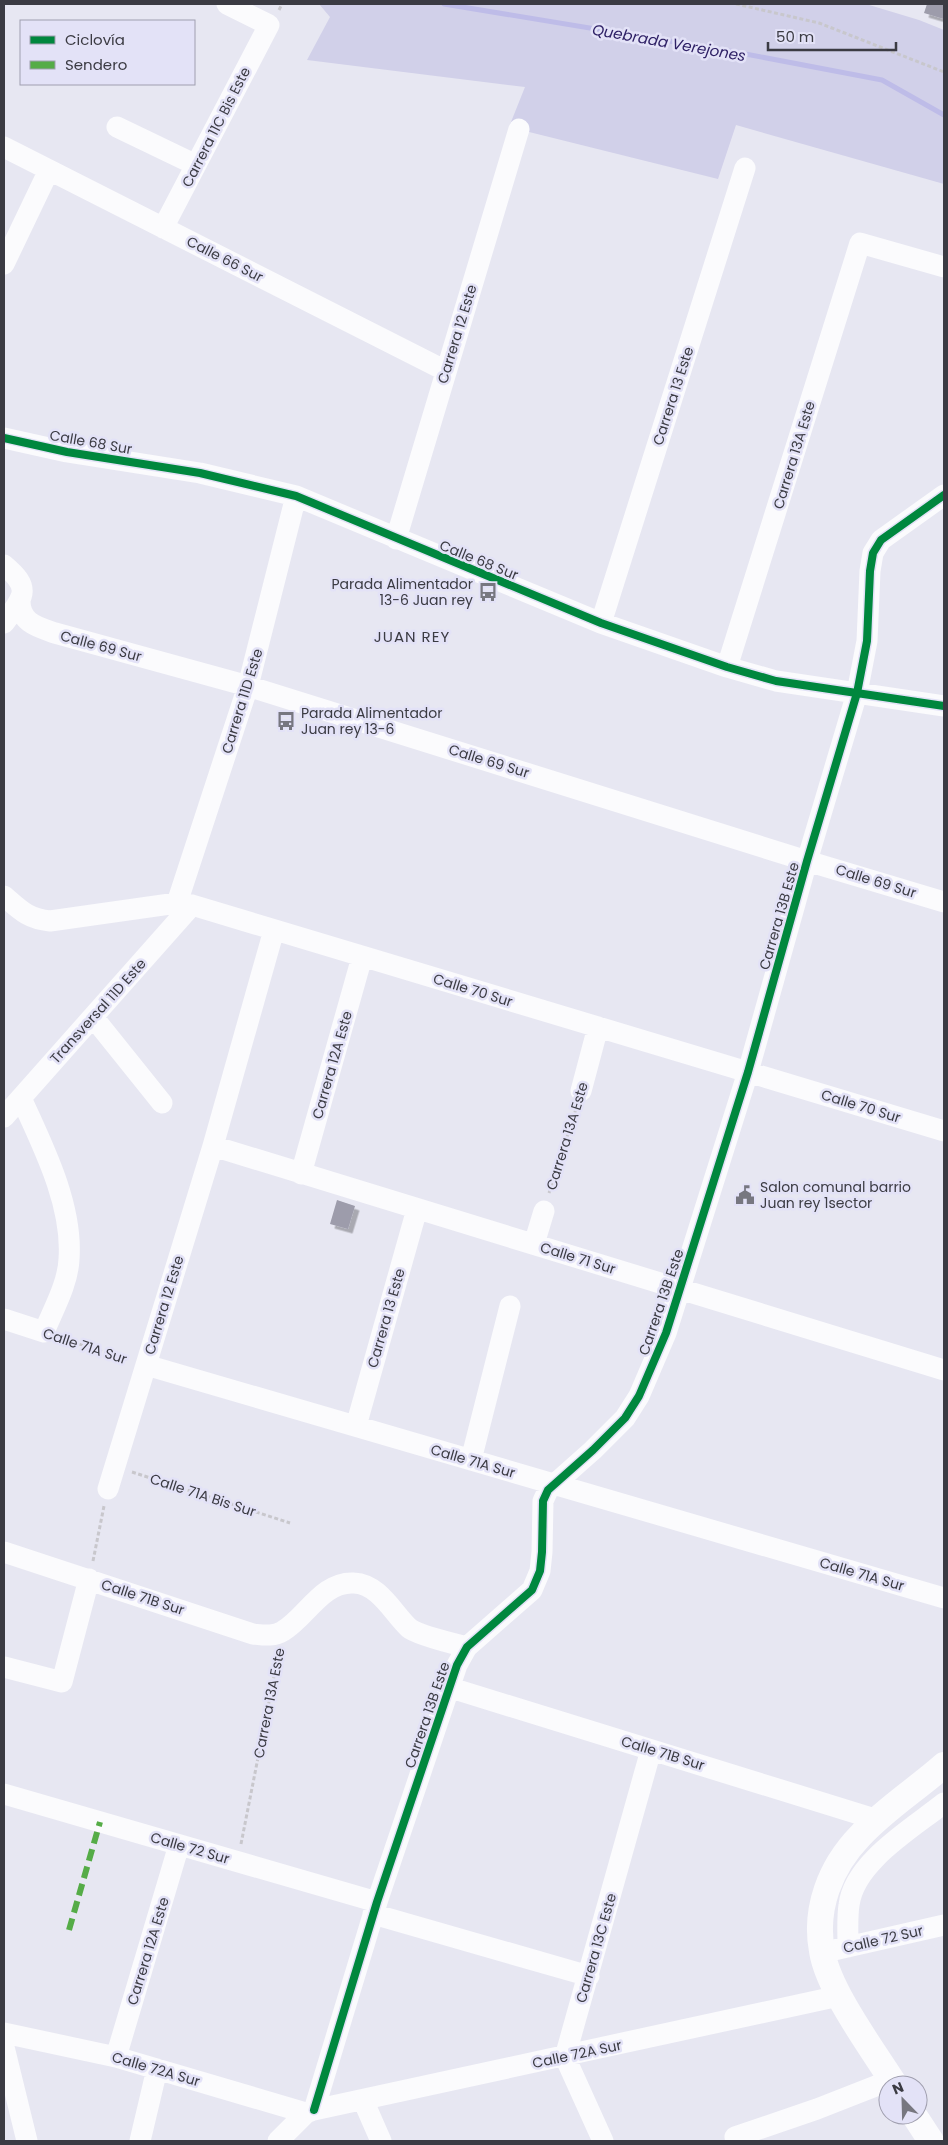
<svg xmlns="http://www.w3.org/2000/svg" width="948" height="2145" font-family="Poppins,sans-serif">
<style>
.green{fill:#d1d0e9}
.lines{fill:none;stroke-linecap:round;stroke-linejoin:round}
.stream{stroke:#bebce8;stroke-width:5}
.building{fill:#9d9cab;filter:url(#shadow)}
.path{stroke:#c8c7cc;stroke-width:3;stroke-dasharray:4 2.5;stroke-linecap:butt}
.minor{stroke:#fbfbfd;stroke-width:21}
.major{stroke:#fbfbfd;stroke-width:26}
.quiet{stroke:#55ac47;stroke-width:6;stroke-dasharray:12 6;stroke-linecap:butt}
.cycleway-casing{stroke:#e3e2f7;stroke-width:11}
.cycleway{stroke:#00873e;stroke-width:8}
.labels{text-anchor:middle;stroke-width:5;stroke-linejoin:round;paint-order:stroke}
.street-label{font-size:14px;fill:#3b3b43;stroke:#e3e2f7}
.poi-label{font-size:14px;fill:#3b3b43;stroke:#e3e2f7;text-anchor:start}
.water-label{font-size:15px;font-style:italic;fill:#2f2166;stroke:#e3e2f7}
.neighbourhood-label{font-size:15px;letter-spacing:1px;fill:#3b3b43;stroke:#e3e2f7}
</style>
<defs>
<filter id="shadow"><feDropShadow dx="4.5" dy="4.5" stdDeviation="0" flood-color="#0004"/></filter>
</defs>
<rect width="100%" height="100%" fill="#e7e7f2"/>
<!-- green -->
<path class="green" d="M319 4H866L919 20 944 30V184L736 125 718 179 509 127 525 87 307 60 330 17Z"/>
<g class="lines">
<!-- stream -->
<path class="stream" d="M444 4 735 52 882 80 944 115"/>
</g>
<!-- building -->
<path class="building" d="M927 4H944V19L924 13Z
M337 1200 355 1206 348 1229 330 1224Z"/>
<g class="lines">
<!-- path -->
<path class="path" d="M736 4 819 23 944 72
M279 10 282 4
M549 1193 576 1109
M61 1338 128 1360
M132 1472 290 1523
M93 1561 104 1506
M241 1844 279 1651"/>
<!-- minor -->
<path class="minor" d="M117 127 196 165
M4 147 446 371
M163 228 269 25 227 4
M4 264 49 170
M4 438 67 452 200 473 296 496 601 623 727 667 776 681 944 706
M396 539 519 129
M4 565C33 589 23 597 4 623
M20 601C20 623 38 627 55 633L248 686 807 861 944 902
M601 623 745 168
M727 667 860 243 944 267
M4 896C20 910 28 919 50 921L177 903 192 905 944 1131
M177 903 248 686 296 496
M93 1017 162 1103
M581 1091 598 1027
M4 1117 192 905
M213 1146 944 1370
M301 1174 362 957
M534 1244 544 1211
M4 1319 44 1332C53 1310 68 1284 69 1259 73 1205 43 1146 21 1098
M146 1365 944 1598
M356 1426 417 1209
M471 1460 510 1306
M108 1489 213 1146 274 930
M4 1552 253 1634C263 1635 274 1637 283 1631 306 1618 322 1581 354 1583 379 1584 393 1613 409 1628 417 1635 455 1644 467 1647
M4 1667 62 1682 89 1579
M448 1687 878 1820
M4 1794 377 1902
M373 1914 589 1976
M848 1947C848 1933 847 1918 849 1905 854 1862 913 1828 944 1803
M834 1950 944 1925
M4 2033 116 2057 306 2113
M4 2047 27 2141
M116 2057 179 1845
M363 2100 381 2141
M314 2110 377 1902 457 1665 467 1647 532 1590 540 1571 542 1552 543 1501 548 1490 593 1450 625 1418 639 1396 666 1333 748 1072 807 861 857 693 867 641 870 571 873 553 881 540 944 495
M735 2137 817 2109 891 2080
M140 2141 157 2069
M278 2141 306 2113 314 2110 839 1996
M603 2141 565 2057 651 1750"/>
<!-- major -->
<path class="major" d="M895 2085C873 2050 828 1990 822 1951 814 1909 830 1867 860 1836 885 1809 917 1789 944 1765
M914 2115 931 2141"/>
<!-- quiet -->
<path class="quiet" d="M69 1930 100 1822"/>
<!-- cycleway casing -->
<g class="cycleway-casing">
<path id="cycleway" d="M4 438 67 452 200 473 296 496 601 623 727 667 776 681 944 706
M314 2110 377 1902 457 1665 467 1647 532 1590 540 1571 542 1552 543 1501 548 1490 593 1450 625 1418 639 1396 666 1333 748 1072 807 861 857 693 867 641 870 571 873 553 881 540 944 495"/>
</g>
<!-- cycleway -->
<use href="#cycleway" class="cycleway"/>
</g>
<!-- icons -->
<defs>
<g id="bus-bare" transform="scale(1.5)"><path d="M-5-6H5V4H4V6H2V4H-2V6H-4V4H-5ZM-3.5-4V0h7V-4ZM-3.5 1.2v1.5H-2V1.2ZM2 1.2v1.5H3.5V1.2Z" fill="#777780" stroke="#e3e2f7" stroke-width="2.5" paint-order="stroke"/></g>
<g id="civic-bare" transform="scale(1.5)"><path d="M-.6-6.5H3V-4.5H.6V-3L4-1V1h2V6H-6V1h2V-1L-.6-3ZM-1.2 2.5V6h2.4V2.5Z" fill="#777780" stroke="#e3e2f7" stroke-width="2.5" paint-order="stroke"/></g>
</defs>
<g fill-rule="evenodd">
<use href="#bus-bare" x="488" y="592"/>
<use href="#bus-bare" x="286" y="721"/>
<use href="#civic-bare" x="745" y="1195"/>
</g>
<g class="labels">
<!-- street labels -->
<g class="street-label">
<text transform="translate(216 127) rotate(-63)" y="5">Carrera 11C Bis Este</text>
<text transform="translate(225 259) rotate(27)" y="5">Calle 66 Sur</text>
<text transform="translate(457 334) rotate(-73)" y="5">Carrera 12 Este</text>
<text transform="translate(673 396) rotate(-72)" y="5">Carrera 13 Este</text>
<text transform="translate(91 442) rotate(10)" y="5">Calle 68 Sur</text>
<text transform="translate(794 455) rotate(-73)" y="5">Carrera 13A Este</text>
<text transform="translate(479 560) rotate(22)" y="5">Calle 68 Sur</text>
<text transform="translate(101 646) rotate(15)" y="5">Calle 69 Sur</text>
<text transform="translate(242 701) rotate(-73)" y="5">Carrera 11D Este</text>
<text transform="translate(489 761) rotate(17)" y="5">Calle 69 Sur</text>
<text transform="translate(876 881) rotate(17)" y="5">Calle 69 Sur</text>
<text transform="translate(779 916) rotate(-74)" y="5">Carrera 13B Este</text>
<text transform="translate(473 990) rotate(17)" y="5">Calle 70 Sur</text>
<text transform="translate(98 1011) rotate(-48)" y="5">Transversal 11D Este</text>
<text transform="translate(332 1065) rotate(-74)" y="5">Carrera 12A Este</text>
<text transform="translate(861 1106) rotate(17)" y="5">Calle 70 Sur</text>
<text transform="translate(567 1136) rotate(-73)" y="5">Carrera 13A Este</text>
<text transform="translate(578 1258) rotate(17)" y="5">Calle 71 Sur</text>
<text transform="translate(661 1302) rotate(-71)" y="5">Carrera 13B Este</text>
<text transform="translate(164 1305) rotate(-73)" y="5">Carrera 12 Este</text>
<text transform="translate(386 1318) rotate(-74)" y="5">Carrera 13 Este</text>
<text transform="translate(85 1346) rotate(18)" y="5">Calle 71A Sur</text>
<text transform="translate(473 1461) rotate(16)" y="5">Calle 71A Sur</text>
<text transform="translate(203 1495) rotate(18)" y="5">Calle 71A Bis Sur</text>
<text transform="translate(862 1574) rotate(16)" y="5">Calle 71A Sur</text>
<text transform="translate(143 1597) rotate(18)" y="5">Calle 71B Sur</text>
<text transform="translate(269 1703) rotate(-79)" y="5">Carrera 13A Este</text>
<text transform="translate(427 1715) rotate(-71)" y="5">Carrera 13B Este</text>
<text transform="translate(663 1753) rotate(17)" y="5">Calle 71B Sur</text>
<text transform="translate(190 1848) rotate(16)" y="5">Calle 72 Sur</text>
<text transform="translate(883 1939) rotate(-13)" y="5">Calle 72 Sur</text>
<text transform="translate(596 1948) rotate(-74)" y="5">Carrera 13C Este</text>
<text transform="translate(148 1951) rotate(-73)" y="5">Carrera 12A Este</text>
<text transform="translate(577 2054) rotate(-12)" y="5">Calle 72A Sur</text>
<text transform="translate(156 2069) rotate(16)" y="5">Calle 72A Sur</text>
</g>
<!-- poi labels -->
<g class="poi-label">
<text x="473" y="589" text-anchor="end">Parada Alimentador<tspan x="473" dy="16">13-6 Juan rey</tspan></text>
<text x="301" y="718">Parada Alimentador<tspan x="301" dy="16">Juan rey 13-6</tspan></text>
<text x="760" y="1192">Salon comunal barrio<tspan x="760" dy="16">Juan rey 1sector</tspan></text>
</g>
<!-- water labels -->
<g class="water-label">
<text transform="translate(669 43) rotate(10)" y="5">Quebrada Verejones</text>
</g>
<!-- neighbourhood labels -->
<g class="neighbourhood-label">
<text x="412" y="642">JUAN REY</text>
</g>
</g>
<!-- border -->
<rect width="948" height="2145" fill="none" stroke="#3b3b43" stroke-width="10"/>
<!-- legend -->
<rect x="20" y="20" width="175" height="65" fill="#e3e2f7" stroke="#a09faf"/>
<rect x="30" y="36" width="25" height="8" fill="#00873e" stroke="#a09faf"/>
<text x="65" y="45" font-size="15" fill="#3b3b43">Ciclovía</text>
<rect x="30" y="61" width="25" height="8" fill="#55ac47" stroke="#a09faf"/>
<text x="65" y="70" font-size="15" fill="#3b3b43">Sendero</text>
<!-- north arrow -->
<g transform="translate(903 2100) rotate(337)"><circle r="24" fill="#e3e2f7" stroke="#a09faf"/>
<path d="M0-4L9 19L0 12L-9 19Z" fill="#777780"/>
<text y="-8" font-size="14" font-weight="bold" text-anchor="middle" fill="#3b3b43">N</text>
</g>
<!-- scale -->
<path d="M768 42v8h128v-8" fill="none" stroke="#3b3b43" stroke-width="2.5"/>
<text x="776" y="42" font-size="15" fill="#3b3b43" stroke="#e3e2f7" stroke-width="4" paint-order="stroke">50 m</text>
</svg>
